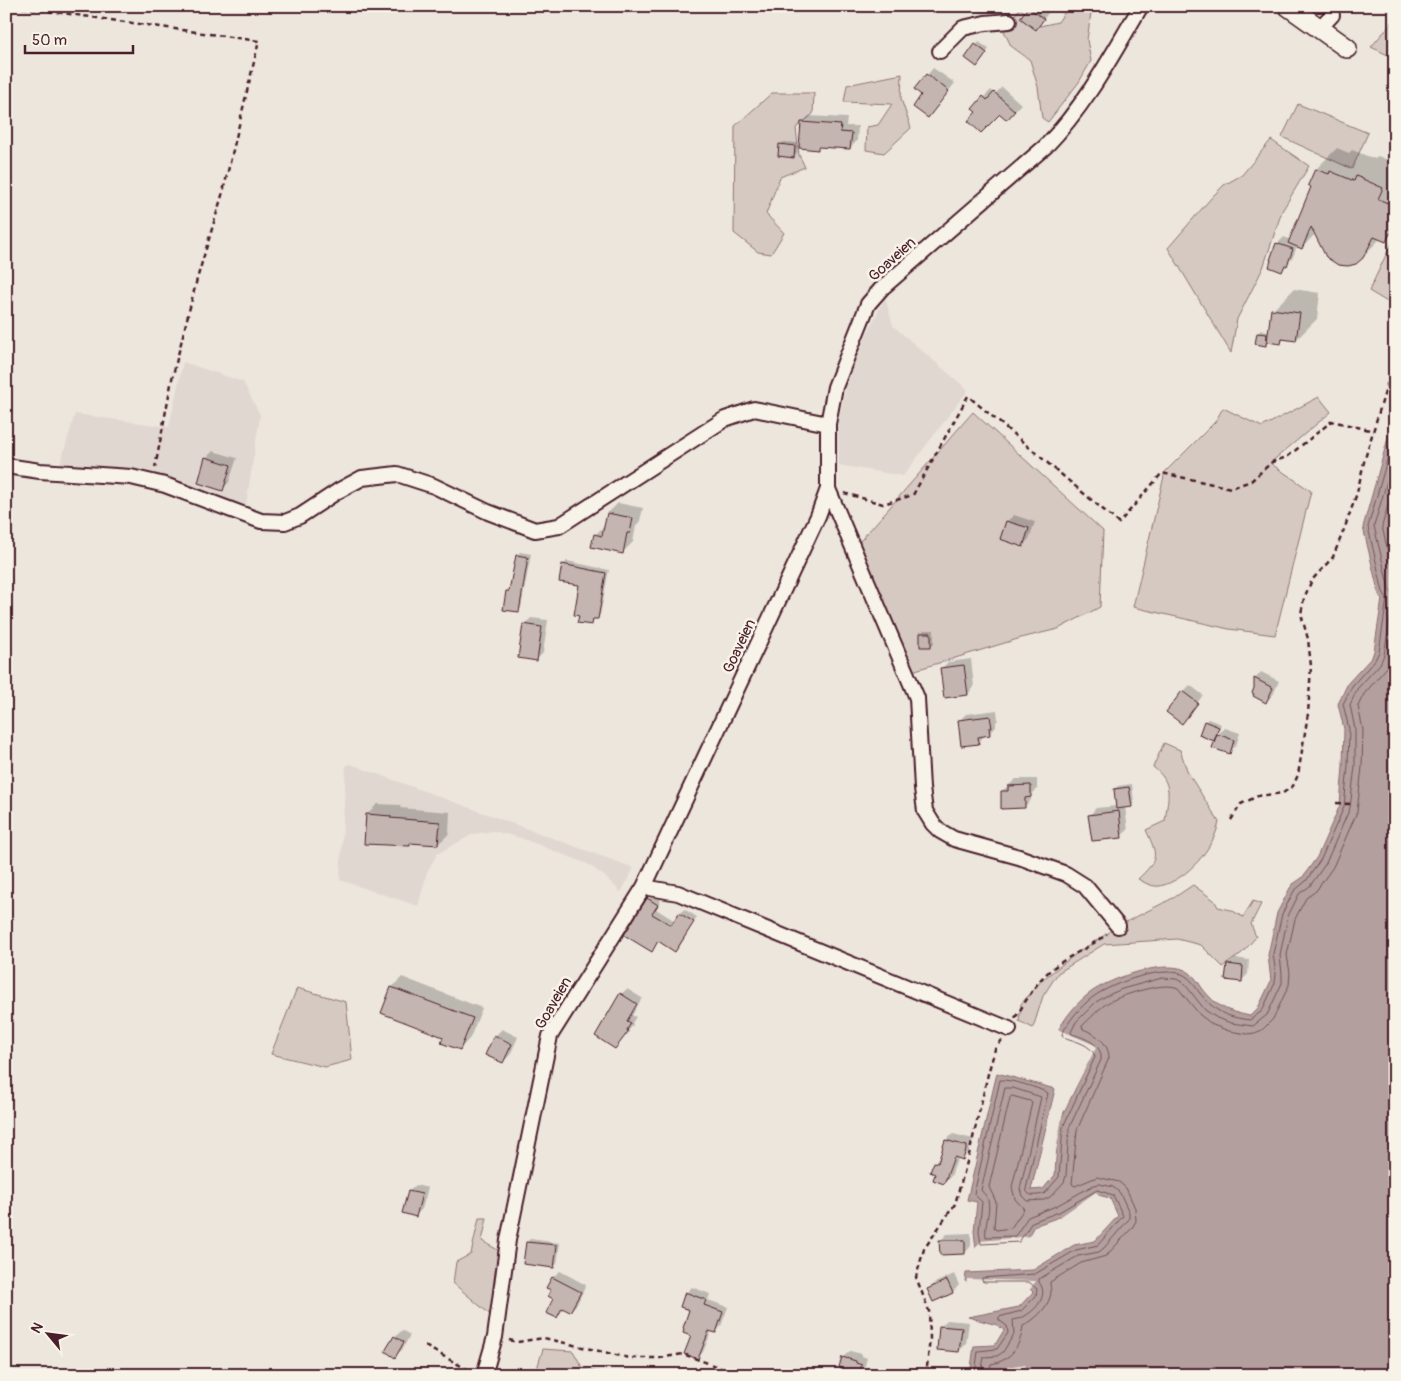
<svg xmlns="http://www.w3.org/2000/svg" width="1401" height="1381" font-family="Pangolin,sans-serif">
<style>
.built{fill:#e0d7d0}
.green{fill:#d5c9c2;stroke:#907476}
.water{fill:#b39f9d;stroke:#896c6f}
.pier{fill:#ece6dd}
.shadow{fill:#0003}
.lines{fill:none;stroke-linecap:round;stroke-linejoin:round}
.shore{stroke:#745259;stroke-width:1}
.building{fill:#c4b5b0;stroke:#4a1f2b}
.minor-casing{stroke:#4a1f2b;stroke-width:18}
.major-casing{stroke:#4a1f2b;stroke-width:22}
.path{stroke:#4a1f2b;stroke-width:2.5;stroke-dasharray:5 4;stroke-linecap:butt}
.minor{stroke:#f7f3e8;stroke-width:14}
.major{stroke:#f7f3e8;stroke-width:19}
.labels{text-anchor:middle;stroke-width:5;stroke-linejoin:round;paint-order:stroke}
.street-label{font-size:15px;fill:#4a1f2b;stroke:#f7f3e8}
</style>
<rect width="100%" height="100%" fill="#ece6dd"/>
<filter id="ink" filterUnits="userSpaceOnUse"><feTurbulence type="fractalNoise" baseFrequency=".02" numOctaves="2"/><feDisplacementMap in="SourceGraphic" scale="10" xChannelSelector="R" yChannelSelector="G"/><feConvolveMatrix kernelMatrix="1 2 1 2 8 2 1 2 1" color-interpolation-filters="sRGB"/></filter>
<g filter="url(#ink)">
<!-- built -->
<path class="built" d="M885 297 893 326 968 390 903 476 839 465 838 422 850 369Z
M183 362 243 382 260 415 246 505 143 470 60 465 75 414 169 427Z
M350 764 634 868 621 892 602 874 588 864 521 838 493 831 473 834 437 854 427 872 418 906 340 880 346 766Z"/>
<!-- green -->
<path class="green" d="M1069 6H1084L1091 13 1087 40 1091 61 1079 82 1048 122 1042 118 1038 87 1030 60 1011 46 1004 31 1020 8 1040 26 1058 22Z
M1395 19V55L1390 56 1371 47Z
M902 74 901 99 911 128 884 153 866 150 867 127 878 125 892 104 844 102 847 85Z
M772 93H814L813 114 796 128 799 155 805 167 780 177 766 214 784 233 771 254 758 252 734 233 735 126Z
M1298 104 1368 133 1352 169 1282 137Z
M1271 140 1309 166 1282 211 1263 268 1237 319 1231 353 1168 248 1212 197 1224 185 1242 175Z
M1394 238H1395L1394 306 1369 291Z
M1319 397 1331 412 1270 463 1311 491 1275 635 1229 629 1133 607 1165 472 1215 422 1223 408 1262 427Z
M973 412 1103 531 1100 607 1058 629 1021 638 909 672 855 547Z
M1164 743 1180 750 1188 773 1219 822C1214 848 1187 880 1160 886 1152 887 1145 883 1138 879 1159 859 1158 856 1146 830L1165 821C1168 797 1174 783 1153 767Z
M1193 885 1214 900 1218 907 1231 910 1243 917 1253 901 1261 904 1251 924 1256 937 1243 952 1223 967 1201 945 1177 939 1104 944 1058 973 1043 996 1033 1028 1019 1021 1021 1004 1042 980 1077 953 1122 924 1175 897Z
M297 988 346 1002 352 1060 325 1067 271 1054Z
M479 1218H487L482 1241 503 1253 493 1317 453 1283 456 1262 471 1254Z
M543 1349 573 1351 583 1369 613 1375H535Z"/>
<!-- water -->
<path class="water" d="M1393 420H1395V1375H970L974 1346 995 1345 1004 1330 997 1325 968 1317 1019 1307 1033 1292 1028 1287H975L965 1281 966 1273 1033 1270 1074 1245 1095 1241 1118 1216 1110 1198 1098 1195 1062 1216 1034 1226 1022 1247 976 1250 974 1231 977 1202 967 1200 997 1073 1055 1089 1031 1190 1043 1189 1055 1175 1058 1125 1091 1056 1056 1034C1065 1018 1075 1004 1090 993 1108 979 1170 956 1190 973 1195 977 1199 983 1202 988 1217 1007 1226 1011 1250 1016L1258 1008 1271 981 1268 955 1277 913 1290 888 1293 884 1302 878 1317 857 1340 805 1343 766 1344 729 1338 704 1348 683 1372 657 1374 651 1382 599 1379 595 1363 527Z"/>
<!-- pier -->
<path class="pier" d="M1058 1029 1097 1046 1063 1111 1051 1181H1046L1052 1174 1056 1125 1088 1056 1081 1051 1055 1042 1054 1033Z
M1096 1192 1103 1199 1099 1198 1063 1219 1051 1223Z
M1031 1236 1023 1249 976 1253 973 1251 981 1241Z
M967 1279 1035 1281H1036L1029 1291 1027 1290H974L966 1285Z
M1026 1364 1023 1375H968V1373Z"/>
<!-- shadow -->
<path class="shadow" d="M966 6H997L993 12 983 13Z
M1031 6H1042L1049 12 1042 21 1029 8Z
M979 42 989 49 980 62 966 58Z
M933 68 955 83 928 117 923 95 916 89Z
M1002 87 1021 104 1007 119 1000 112H978L974 108 991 90 995 94Z
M809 116 847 118 846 126H858L857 141 850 148 820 146 817 149 802 123Z
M783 142 798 143 797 153 794 156 780 145Z
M1337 148 1349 153 1352 150 1375 159 1378 156 1395 163V234L1393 233 1386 240 1381 238 1359 260 1316 233 1302 248 1297 246 1293 257 1282 271 1277 244 1284 237 1291 240 1313 186 1309 185 1316 169Z
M1294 289 1320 293 1317 319 1296 340 1285 338 1281 342H1268L1265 345 1258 333 1261 330 1269 332 1273 310Z
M213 451 237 458 229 482 223 489 206 458Z
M618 503 643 508 640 521 636 526 633 542 622 553 595 535 605 525 608 513Z
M1014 515 1035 522 1029 539 1023 545 1002 539 1007 521Z
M520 552 531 554 521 608 518 611 507 591 511 588 517 555Z
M567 561 609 570 600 615 597 618H595L591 624 580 584 564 564Z
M531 618 548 620 543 653 536 660 524 625Z
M924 630H934V643L931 646 921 633Z
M971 659 974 687 968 694 941 669 948 662Z
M1261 672 1279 681 1273 695 1266 701 1255 679Z
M1190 685 1203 695 1188 715 1183 692Z
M997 710 998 720 996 722V727L989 734 985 735 978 743 959 721 966 714Z
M1208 719 1221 724 1216 736 1225 728 1240 733 1236 746 1229 752 1218 735 1213 739 1205 722Z
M1016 779H1037V789L1031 795V800L1024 807 1002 791Z
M1132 784 1134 803 1131 806 1125 807 1128 830 1121 836 1090 815 1096 808 1117 806 1115 789 1118 786Z
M377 804 401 805 400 808 450 812 449 834 438 844 412 842 409 845 367 815Z
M653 895 661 900 656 909 675 921 684 909 697 917 680 946 675 950 659 941 651 950 648 899Z
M1235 958 1249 960 1248 974 1241 981 1228 965Z
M402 977 482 1008 470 1038 460 1049 392 987Z
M627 989 642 998 632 1015 636 1017 632 1023 633 1025 615 1048 621 994Z
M502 1029 518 1037 510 1055 503 1062 495 1036Z
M953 1134 973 1139 969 1152 962 1158 958 1157 951 1176 944 1183 937 1173 935 1162 942 1155 946 1140Z
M416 1185 428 1188 422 1209 415 1216 409 1191Z
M971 1233V1246L965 1253 940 1241 947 1234Z
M530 1239 560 1243 557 1264 554 1267 527 1242Z
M560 1271 586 1285 577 1304 570 1311 564 1308 557 1317 552 1290 548 1288 553 1277Z
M954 1274 959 1285 953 1292 934 1300 929 1289 935 1283Z
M692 1287 710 1294 708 1300 728 1307 721 1326 716 1332 712 1330 703 1352 698 1358 692 1335 691 1309 686 1293Z
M947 1320 969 1322 966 1344 959 1351 940 1327Z
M402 1330 410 1335 402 1350 395 1356V1337Z
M850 1351 862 1354V1356L867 1358 864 1369 858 1375 840 1366 843 1357Z"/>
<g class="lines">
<!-- shore -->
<path class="shore" d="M1395 481 1382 526 1395 582
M1012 1096 1030 1101 1032 1103 1012 1187 1015 1199 1024 1209 1011 1228 996 1230 994 1227 996 1202 989 1187 1010 1098Z
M975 1375 978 1351 997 1349 1008 1333 1007 1326 999 1320V1317L1021 1311 1036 1296 1037 1289 1029 1282H984L982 1281V1278L1035 1274 1076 1250 1098 1245 1123 1216 1113 1195 1097 1190 1059 1212 1032 1222 1019 1242 981 1244 979 1231 982 1202 974 1194 1000 1080C1010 1079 1039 1088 1048 1093L1026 1189C1028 1198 1037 1195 1044 1194L1059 1177 1063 1127 1095 1057C1092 1044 1074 1041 1063 1037L1062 1034C1070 1019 1080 1007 1093 997 1110 984 1169 962 1187 977 1192 980 1195 987 1199 992 1214 1011 1225 1017 1250 1020L1262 1011 1275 983 1276 974 1273 954 1282 914 1294 891 1306 881 1321 859 1344 807 1348 766 1349 729 1343 704 1352 686 1375 660 1379 652 1387 598 1383 592 1368 527 1395 432
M981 1375 984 1357 997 1356 1003 1352 1014 1334 1013 1320C1017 1319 1022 1318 1025 1316 1037 1309 1049 1295 1039 1282V1279L1078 1256 1099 1252 1104 1248 1129 1219V1212L1120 1193 1113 1187 1100 1184 1094 1185 1056 1206 1028 1217 1015 1236 986 1237C984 1225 991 1212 988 1200 987 1196 983 1193 981 1190L1005 1088H1013L1041 1097 1020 1189 1022 1196 1027 1201 1044 1200 1050 1197 1064 1182 1066 1176 1069 1128 1101 1060C1103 1044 1085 1038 1072 1034L1071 1032 1076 1022 1096 1002 1106 996 1122 989 1162 978 1176 979 1183 982 1205 1010 1217 1018 1231 1023 1253 1026 1267 1015 1282 983V974L1280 955 1288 916 1299 894 1310 886 1326 863 1350 808 1355 766V729L1350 705 1357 689 1380 664 1384 655 1393 600V595L1389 589 1374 526 1395 454
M989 1375 991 1364C1011 1361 1021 1345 1023 1326 1033 1321 1047 1309 1050 1297 1052 1292 1050 1287 1050 1282L1081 1263 1106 1256 1132 1228 1136 1221 1135 1208 1126 1188 1119 1182 1097 1177 1075 1186 1072 1184 1077 1130 1109 1058C1109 1043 1096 1034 1083 1029L1082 1026C1091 1018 1099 1008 1109 1002 1123 995 1163 981 1178 988L1200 1015 1213 1025 1229 1031 1247 1034 1255 1033 1262 1030 1273 1019 1289 985 1290 973 1287 955 1295 919 1306 898 1316 891 1333 867 1357 812 1362 767 1363 730 1358 706 1364 694 1388 666 1392 655 1395 638"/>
</g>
<!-- building -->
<path class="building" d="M1028 7 1044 19 1036 30 1020 18Z
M975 44 987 53 977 67 965 58Z
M926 74 949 91 928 118 913 107 921 95 914 89Z
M994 92 1015 111 1007 120 1000 114 981 133 968 121 976 112 972 109 983 96 987 100Z
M801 122 841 125 840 132 852 133 850 149 818 147V150L799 148Z
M779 144 795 146 794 158 778 156Z
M1315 169 1329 174 1330 171 1354 181 1356 176 1383 188 1378 199 1395 206V235L1390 233 1386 242 1374 237 1363 258 1356 264 1348 266 1338 265 1326 257 1311 227 1302 249 1288 243 1311 187 1308 185Z
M1276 243 1293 249 1287 266 1285 265 1282 272 1269 267 1271 260H1270Z
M1271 309 1300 313 1296 341 1282 339 1281 344 1267 342Z
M1257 333 1267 334 1266 346 1255 344Z
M205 457 231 465 223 491 198 483Z
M607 513 633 518 630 533H627L623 554 591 547 594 534 602 536Z
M1006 521 1029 528 1023 547 1000 539Z
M516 555 528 557 519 612 503 610 506 591H509Z
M562 564 606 573 598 619H593L592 625 577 623 579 616 574 615 579 585 559 582Z
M523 624 542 627 537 661 518 658Z
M920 633H931V647H920Z
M964 665 968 695 944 698 940 668Z
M1254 678 1273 688 1266 703 1253 696 1254 694 1252 693 1254 688Z
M1182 691 1198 703 1182 724 1166 712Z
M990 716 992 728H989L990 735 978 737 979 744 961 746 958 720Z
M1204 721 1219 727 1214 741 1199 735Z
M1217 734 1234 740 1230 754 1212 748Z
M1031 785V797L1025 798V808L1001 809V791H1008V786Z
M1129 787 1132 807 1116 809 1114 789Z
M1119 811 1122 838 1092 841 1088 815Z
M366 814 391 816 390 818 440 822 438 845 410 843V846L364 844Z
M647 898 658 905 652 914 671 925 679 913 694 922 675 952 658 941 652 952 624 935Z
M1227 964 1243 966 1242 982 1225 980Z
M391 987 473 1018 460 1050 441 1043 443 1037 381 1013Z
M620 993 637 1004 627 1021 631 1023 627 1030 628 1032 615 1049 595 1036Z
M494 1035 512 1044 503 1063 485 1055Z
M945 1140 967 1146 963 1160 954 1157 944 1184 933 1180 935 1174 930 1172 934 1162 938 1163Z
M408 1191 422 1194 416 1217 402 1213Z
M939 1240H965V1254L940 1255Z
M526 1242 557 1245 554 1268 523 1264Z
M552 1277 581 1292 570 1312 562 1308 557 1318 546 1313 553 1299 548 1296 551 1290 546 1288Z
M947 1280 953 1293 933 1302 927 1289Z
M685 1292 706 1300 704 1305 723 1312 716 1333 709 1331 698 1359 684 1354 691 1336 683 1333 684 1329 683 1328 689 1310 680 1307Z
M939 1326 962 1328 959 1352 937 1350Z
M394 1336 404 1342 395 1358 385 1351Z
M842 1357 856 1361V1363L862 1365 858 1375H839L841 1368 839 1367Z"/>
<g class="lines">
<!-- minor casing -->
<g class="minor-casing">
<path id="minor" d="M1319 29 1332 15
M940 51 963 28 985 23 1009 21
M6 466 40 471 131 477 165 485 261 521 285 522 300 516 338 491 362 478 397 474 434 486 488 512 535 530 559 526 725 419 754 409 828 424
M828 489 917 698 922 788 925 811 933 824 940 831 954 839 1019 857 1066 874 1085 886 1118 926
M644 887 678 893 1009 1029
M484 1375 495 1337 508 1240 550 1036 644 887 818 516 828 489V424L835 387 868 304 882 288 1046 146C1086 105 1112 55 1141 6"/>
</g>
<!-- major casing -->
<g class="major-casing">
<path id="major" d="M1288 6 1347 48"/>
</g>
<!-- path -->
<path class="path" d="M13 6 259 41 223 192 197 279 172 379 155 468
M844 493 883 504 913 495 968 396 1119 523 1162 473 1231 488 1251 481 1272 462 1287 457 1332 421 1374 431
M1336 803 1350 804
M1231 820 1241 804 1258 796 1283 793 1293 786 1298 775 1308 714 1311 666 1308 639 1301 614 1304 598 1312 580 1333 557 1345 527 1357 493 1364 462 1395 358
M1015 1018C1027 1000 1036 981 1053 968 1070 955 1090 947 1107 934
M509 1340 517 1342 544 1338 629 1358H660L683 1354 740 1375
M425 1346 472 1372
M924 1375 927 1367 930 1338 929 1311 916 1277 924 1249 955 1204 969 1155 988 1074 995 1049 1002 1040"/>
<!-- minor -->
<use href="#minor" class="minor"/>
<!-- major -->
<use href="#major" class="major"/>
</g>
</g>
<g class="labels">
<!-- street labels -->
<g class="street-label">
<text transform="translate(892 259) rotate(-42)" y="5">Goaveien</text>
<text transform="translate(739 646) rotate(-65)" y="5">Goaveien</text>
<text transform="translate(553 1003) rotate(-60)" y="5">Goaveien</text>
</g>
</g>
<!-- margin -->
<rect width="1401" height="1381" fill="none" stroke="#f7f3e8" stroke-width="25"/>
<rect x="12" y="12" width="1376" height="1356" fill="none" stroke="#4a1f2b" stroke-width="2" filter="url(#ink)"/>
<!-- north arrow -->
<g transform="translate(48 1334) rotate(299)" stroke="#f7f3e8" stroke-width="4" paint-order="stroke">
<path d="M0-4L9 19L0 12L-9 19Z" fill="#4a1f2b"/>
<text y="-8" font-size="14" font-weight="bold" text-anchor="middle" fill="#4a1f2b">N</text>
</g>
<!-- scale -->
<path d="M25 45v8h108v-8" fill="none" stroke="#4a1f2b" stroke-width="2.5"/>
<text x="32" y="45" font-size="15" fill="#4a1f2b" stroke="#f7f3e8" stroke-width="4" paint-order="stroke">50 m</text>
</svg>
